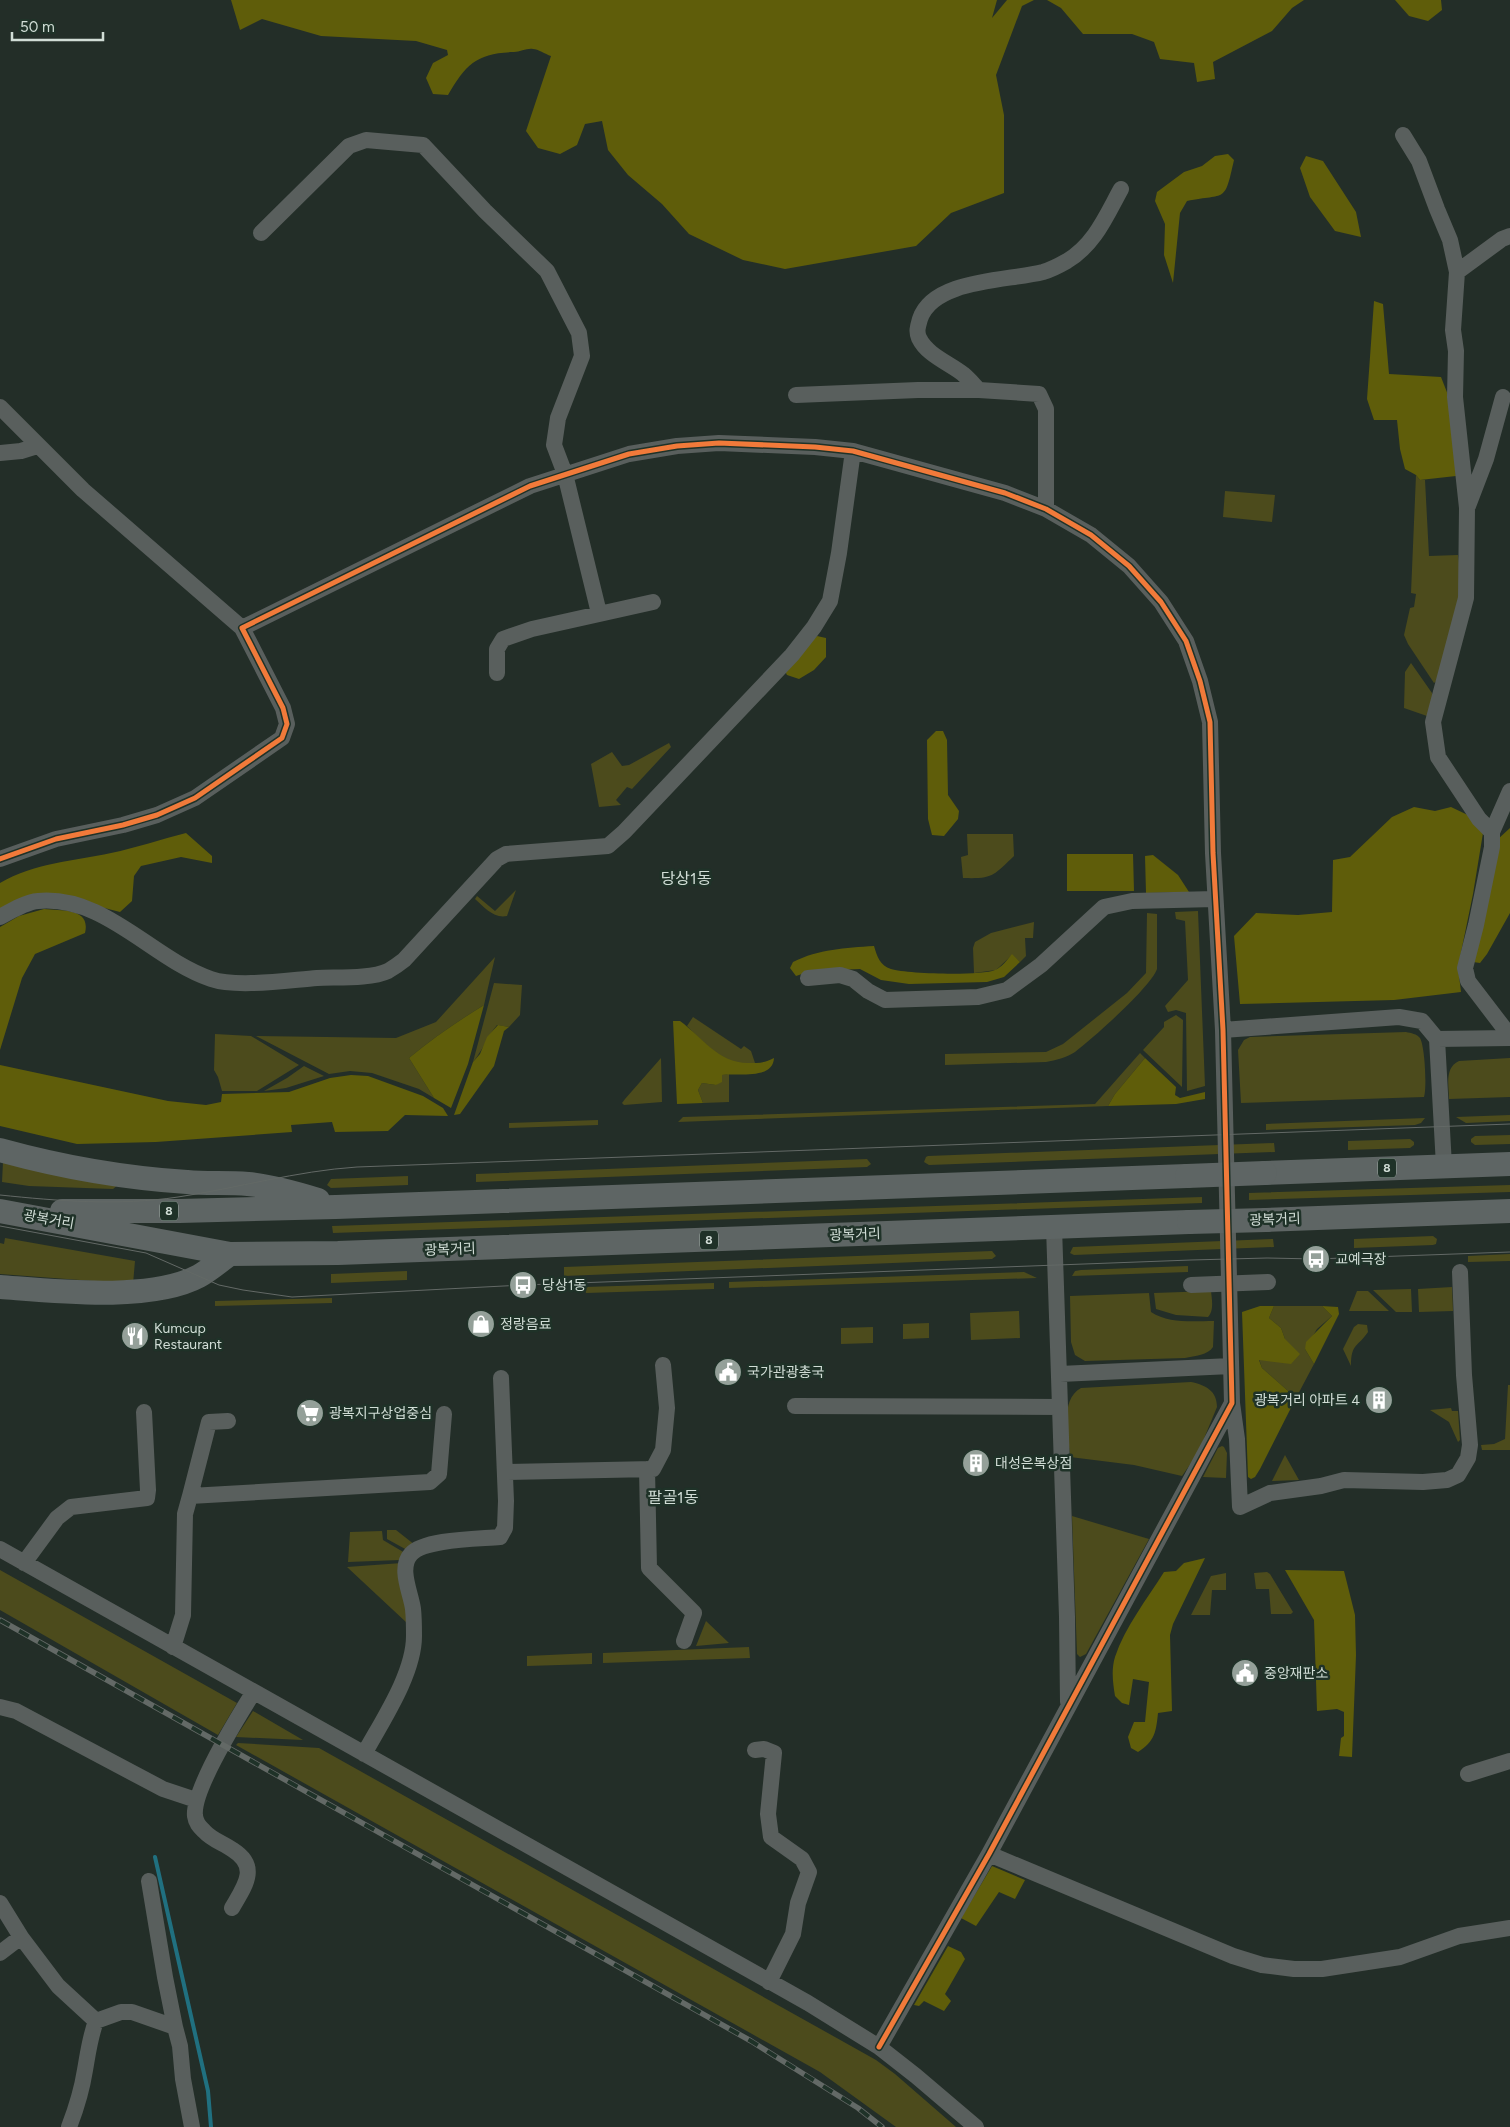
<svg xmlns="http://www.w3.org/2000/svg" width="1510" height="2127" font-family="Figtree,'Noto Sans KR',sans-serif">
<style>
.green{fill:#4c4b1c}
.forest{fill:#5f5d0a}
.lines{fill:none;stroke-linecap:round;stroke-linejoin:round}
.stream{stroke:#207080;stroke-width:4}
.minor{stroke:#595f5d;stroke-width:16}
.highway{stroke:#5e6564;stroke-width:24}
.tram{stroke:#636966;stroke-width:1}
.rail-casing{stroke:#636966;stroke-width:5.5}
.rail{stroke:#1f3228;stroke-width:4;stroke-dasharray:11;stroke-linecap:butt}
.minor-bridge{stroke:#595f5d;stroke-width:16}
.highway-bridge{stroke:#5e6564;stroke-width:24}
.cycleway-casing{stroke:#1f3228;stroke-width:8}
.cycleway{stroke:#f17a3a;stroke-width:5}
.labels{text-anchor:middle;stroke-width:5;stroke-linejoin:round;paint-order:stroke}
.shield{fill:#1f3228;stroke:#9caaa2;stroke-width:1}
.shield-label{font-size:12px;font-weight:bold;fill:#d1ddd6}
.street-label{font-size:14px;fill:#d1ddd6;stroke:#1f3228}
.poi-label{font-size:14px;fill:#d1ddd6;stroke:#1f3228;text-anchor:start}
.quarter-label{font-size:16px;fill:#d1ddd6;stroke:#1f3228}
</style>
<rect width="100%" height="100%" fill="#232e28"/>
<!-- green -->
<path class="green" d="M1416 475 1420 480H1425L1429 556 1458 555C1465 595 1449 638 1440 678L1434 683 1408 644 1404 635 1410 608 1414 607 1416 594 1411 593Z
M1225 491 1275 495 1272 522 1223 517Z
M1411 663 1432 693V700L1427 716 1404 708 1405 672Z
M669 743 671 747 632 789 627 787 616 800 621 805 599 807 591 764 612 752 622 766 629 765Z
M967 834H1013L1014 856C993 876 993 879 963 878L961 857 968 855Z
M516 890 507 916C494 919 484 907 475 899L477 896 495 911Z
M1198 911 1205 1086 1187 1091 1186 1013 1176 1010 1168 1012 1165 1006 1188 980 1185 921 1176 919 1175 912Z
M1147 913 1157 914V969C1151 987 1092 1039 1075 1052 1066 1058 1056 1060 1046 1062L945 1065V1054L1046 1052 1063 1044 1127 993 1146 973Z
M1034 922 1033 938H1025L1026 956 1020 962 1012 955 996 970 974 973 973 948 975 942 991 933Z
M495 957 484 1005C458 1021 432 1039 409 1058L434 1098 419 1089 372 1073 350 1071 329 1074 256 1036 396 1038 436 1022Z
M494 983 522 985 520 1015 509 1027 497 1025C487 1037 483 1050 473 1062Z
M1176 1015 1183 1020 1182 1087 1143 1050 1164 1027V1022Z
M693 1017 741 1049 744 1046 751 1051 755 1063C749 1063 741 1064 735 1063 717 1058 700 1039 687 1026Z
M1406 1032C1411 1033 1417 1034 1420 1038 1425 1047 1427 1088 1424 1097L1241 1103 1238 1050 1244 1040 1250 1037Z
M215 1034 251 1036 299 1065 257 1091H222L218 1077 214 1070Z
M1140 1053 1145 1058 1115 1094 1108 1106 678 1122 683 1117 1095 1104Z
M661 1058 662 1102 624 1105 622 1103 625 1099Z
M1510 1058V1097L1449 1099C1449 1086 1444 1068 1459 1061Z
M304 1066 324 1076 286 1088 264 1091 287 1078Z
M729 1074V1102L703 1103 698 1090 702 1083 716 1085 722 1075Z
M1510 1115V1121L1466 1123 1456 1117Z
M1425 1118 1421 1123 1415 1125 1266 1130V1124Z
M598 1120V1125L509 1128V1123Z
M1510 1135V1144L1475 1145 1471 1142V1139L1475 1136Z
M1410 1139 1414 1142V1145L1410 1148 1348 1150V1141Z
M1274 1143 1275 1152 929 1165 924 1162 926 1157 928 1156Z
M867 1159 871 1164 867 1167 476 1182V1174Z
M3 1162 119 1184 113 1189 29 1186 2 1182Z
M408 1176V1185L331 1188 327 1185 331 1179Z
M1510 1185V1192L1249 1200V1193Z
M1202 1197V1203L333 1233 332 1226Z
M1433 1236 1437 1239 1436 1244 1433 1245 1354 1248V1239Z
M5 1238 135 1261 133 1284 0 1274V1243L4 1244Z
M1273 1239 1274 1247 1074 1255 1070 1253 1073 1247Z
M992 1251 996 1256 992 1259 564 1276V1267Z
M1510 1254V1261L1468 1262V1256Z
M1188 1266V1272L1072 1276 1075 1271 1081 1270Z
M407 1271V1280L331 1283V1274Z
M1024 1272 1037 1278 729 1288V1282Z
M714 1283V1289L586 1293 585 1287Z
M1452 1287 1453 1311 1419 1312 1418 1289Z
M1411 1289 1412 1312H1396L1373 1290Z
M1211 1291C1212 1300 1214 1311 1208 1317L1176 1315 1156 1309 1154 1293Z
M1357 1291H1368L1389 1311H1349Z
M1149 1293 1151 1312C1169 1324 1194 1321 1214 1321L1213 1347C1208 1355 1195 1356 1185 1358L1085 1361 1075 1355 1071 1342 1070 1296Z
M332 1298V1303L215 1306V1301Z
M1274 1306H1322L1332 1316 1317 1329 1305 1349 1314 1364 1296 1398 1262 1368 1259 1359 1273 1361 1285 1339 1281 1328 1269 1318Z
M1019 1311 1020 1338 971 1340 970 1313Z
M929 1323V1338L903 1339V1324Z
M1358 1324 1367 1325 1368 1332C1358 1347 1351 1343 1351 1366L1343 1349 1354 1327Z
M873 1327V1343L841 1344V1328Z
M1191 1382C1206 1385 1217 1391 1217 1407L1198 1453 1182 1476 1134 1465 1070 1457C1069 1436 1059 1400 1081 1388Z
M1508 1385H1510V1450H1482L1481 1445 1494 1444 1505 1439Z
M1451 1408 1452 1411H1458L1460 1440 1458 1442 1449 1422 1430 1410Z
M1222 1446 1224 1447 1227 1453 1226 1478 1203 1477 1218 1448Z
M1285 1455 1299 1480 1272 1481Z
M1072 1516 1149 1539 1086 1654 1080 1657 1077 1654Z
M387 1530H396L415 1545 407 1550 387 1539Z
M382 1531 383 1540 405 1553 400 1560 348 1562 350 1532Z
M402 1563 407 1623 347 1567Z
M0 1570 237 1703 218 1735 0 1610Z
M1267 1572 1270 1574 1293 1612 1291 1614H1271L1269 1589H1256L1254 1573Z
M1226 1573V1590H1212L1210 1615H1191L1211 1576Z
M706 1621 729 1643 696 1646Z
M749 1647 750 1658 603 1663V1653Z
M592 1653V1664L527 1666V1656Z
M253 1711 303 1740 236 1737Z
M238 1743 319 1748 876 2060 895 2074 956 2127H896L820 2072 236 1745Z"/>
<!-- forest -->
<path class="forest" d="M231 0H997L992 18 1007 0H1034L1022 6 996 75 1004 115V193L951 213 916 246 785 269 743 260 689 234 662 204 628 175 608 150 602 121 585 124 577 145 560 154 538 148 526 131 551 56C545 54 538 49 533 49 527 48 520 52 514 52 477 53 466 64 448 95L433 94 426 78 433 63 448 55 447 50 416 41 321 36 262 19 240 30Z
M1047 0H1304L1292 8 1272 31 1213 62 1215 79 1197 82 1194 63 1160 59 1154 42 1132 34H1083L1061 8Z
M1395 0H1441L1442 10 1428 21 1409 16Z
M1228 154 1234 160C1224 204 1227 193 1187 201L1180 213 1173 283 1164 255 1165 224 1155 201 1157 192 1184 172 1202 166 1215 156Z
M1306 156 1323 161 1356 212 1361 237 1335 231 1310 197 1300 168Z
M1374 301 1383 304 1389 374 1441 377 1450 400 1456 476 1420 480 1416 475 1405 469 1400 449 1397 420H1374L1367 399Z
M817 636 826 638V657L814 670 799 679 787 675 784 669Z
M936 731H943L947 740 948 795 959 811 958 819 944 836 932 835 928 819 927 740Z
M1414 807 1435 811 1451 807 1472 817 1483 833 1473 894 1458 967 1461 992 1394 1000 1240 1004 1234 936 1256 913 1298 915 1332 912 1333 860 1350 857 1392 817Z
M1510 828V913L1487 954 1480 963 1473 962 1497 840Z
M186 833 212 856V863L181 857 141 866 134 876 132 901 120 912 85 903 0 912V883C34 863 74 861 111 853 136 848 161 839 186 833Z
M1067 854H1133L1134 891H1067Z
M1153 855 1178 875 1189 892 1146 893 1145 856Z
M44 909C63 911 91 908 85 933L35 954 22 978 0 1050V927L19 916Z
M874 946C877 956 880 966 891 969 907 974 981 976 995 970 1001 968 1008 959 1012 954L1020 962 1004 977 987 982 909 984 881 980 860 969 811 971 796 976 790 968 793 962C819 949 845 948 874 946Z
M484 1005 468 1064 451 1108 434 1098 409 1058C432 1039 458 1021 484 1005Z
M673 1021H680C702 1037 718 1063 748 1063 758 1063 765 1063 774 1058 773 1080 738 1073 722 1075V1082L716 1085 702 1083 698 1090 703 1103 677 1104Z
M498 1025 509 1027 504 1031 494 1066 460 1114 454 1115 473 1062 480 1054 487 1037Z
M1145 1058 1176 1087 1175 1095 1180 1098 1205 1092V1099L1176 1104 1108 1106 1115 1094Z
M0 1065 168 1101 206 1105 221 1102 222 1094 289 1092 330 1078 351 1075 368 1076 423 1096 443 1108 448 1116 405 1115 388 1131 335 1132 332 1122 291 1125 292 1132 156 1142 77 1144 0 1126Z
M1260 1306H1274L1269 1318 1281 1328 1285 1339 1300 1354 1291 1364 1259 1360 1262 1368 1296 1398 1260 1469 1255 1477 1251 1479 1248 1477 1242 1312Z
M1322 1306 1338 1307 1339 1314 1314 1364 1305 1349 1306 1342 1332 1316Z
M1205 1558 1173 1624 1170 1635 1172 1711 1158 1713C1156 1732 1155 1741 1138 1752L1131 1748 1128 1737 1134 1722H1145L1149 1682 1133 1679 1129 1705 1122 1703 1115 1696C1113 1683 1111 1670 1115 1657 1125 1627 1147 1599 1164 1572L1176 1571 1184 1563Z
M1285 1570 1344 1571 1355 1615 1356 1655 1352 1757 1339 1756 1341 1738 1344 1736V1712L1337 1709 1317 1711 1314 1620Z
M992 1866 1025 1880 1015 1899 999 1892 976 1926 961 1918Z
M948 1946 961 1952 965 1959 945 1994 951 2001 944 2011 924 2001 919 2006 914 2005Z"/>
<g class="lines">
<!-- stream -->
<path class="stream" d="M155 1857 208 2091 211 2127"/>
<!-- minor -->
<path class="minor" d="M1403 135 1419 161 1437 209 1450 240 1457 272 1453 330 1456 351 1455 397 1467 508 1466 598 1433 722 1438 757 1479 819 1492 832V847L1476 925 1465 968 1468 981 1510 1036
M261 233 349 146 366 140 423 145 485 211 547 271 579 333 582 356 558 418 554 445 565 474 599 613
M1457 272 1502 239 1510 236
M979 390C974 385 969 379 963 374 949 363 927 355 919 338 916 331 918 326 920 319 933 279 1008 281 1043 272 1050 270 1060 265 1067 261 1095 244 1106 216 1121 189
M796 395 918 390H979L1039 394 1046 409V509
M0 407 83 490 242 628
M0 453 21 451 37 446
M1468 506 1486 459 1503 397
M497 673V649L503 639 532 629 653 602
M1492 832 1510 791
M0 859 56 839 123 825 157 815 195 798 282 738 287 724 283 708 242 628 530 486 629 454 677 446 719 443 815 447 853 451 1005 493 1046 509 1091 535 1129 566 1161 602 1186 641 1200 681 1210 722 1213 853 1223 1030 1232 1403 989 1854 879 2047
M0 917C11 911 26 902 38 901 105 895 152 959 211 979 237 988 289 980 317 978 337 977 371 979 388 971 393 968 399 964 404 960L497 859 506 854 608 846 624 832 792 655 814 627 830 601 839 553 853 451
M808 978 840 975 853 979 868 991 885 1000 978 997 1007 990 1041 965 1104 907 1132 901 1215 899
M1223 1030 1399 1017 1422 1021 1437 1039 1444 1166
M1437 1039 1510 1038
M1054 1227 1067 1617 1068 1702
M1060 1374 1231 1366
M1232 1403 1237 1439 1240 1507 1270 1493 1321 1486 1344 1480 1423 1482 1447 1480 1458 1475 1468 1458 1470 1445 1464 1375 1460 1272
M795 1406 1060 1407
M647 1469 649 1568 694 1613 684 1641
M505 1472 653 1469 663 1450 667 1408 663 1365
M190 1496 209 1422 228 1421
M0 1549 808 2003 879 2047 916 2076 976 2127
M24 1563 57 1518 71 1507 147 1498 148 1490 144 1412
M173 1647 183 1615 185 1514 190 1496 430 1482 439 1474 444 1414
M0 1707 16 1711 163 1789 196 1800
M755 1750 764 1749 774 1753 768 1814 771 1837 802 1859 809 1872 798 1903 793 1934 769 1982
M364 1754C382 1721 414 1674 414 1636 414 1627 414 1618 413 1609 411 1593 398 1568 411 1554 424 1539 479 1539 500 1537L505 1528 506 1501 501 1378
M1468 1774 1510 1761
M989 1854 1233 1956 1262 1965 1294 1969H1322L1400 1957 1459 1936 1510 1928
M149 1881 165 1977 175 2027
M0 1903 21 1937
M232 1908C244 1887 260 1867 233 1850 223 1843 212 1840 204 1831 199 1826 196 1823 195 1816 192 1791 238 1717 253 1693
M0 1953 21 1937 58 1986 96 2021C90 2037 88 2053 85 2070 82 2089 76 2109 69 2127
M96 2021 121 2012H132L175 2027 180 2046 183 2079 192 2127"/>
<!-- highway -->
<path class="highway" d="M0 1150C58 1166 126 1178 187 1182 207 1184 227 1182 248 1184 271 1186 295 1193 318 1200
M1265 1173 1510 1164
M0 1211 230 1254 338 1253 1189 1222
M62 1211H179L336 1207 1187 1176
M1266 1220 1510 1211
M0 1287C54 1291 151 1302 199 1276 210 1270 220 1261 230 1254"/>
<!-- tram -->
<path class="tram" d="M0 1195C58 1201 119 1206 178 1197 238 1188 296 1171 357 1167L1510 1124
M0 1226 146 1253 219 1285 243 1290 292 1297 523 1285 1191 1260 1267 1258 1316 1259 1510 1252"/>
<!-- rail casing -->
<g class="rail-casing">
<path id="rail" d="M0 1620 751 2041 858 2108 882 2127"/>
</g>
<!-- rail -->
<use href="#rail" class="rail"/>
<!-- minor-bridge -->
<path class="minor-bridge" d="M1191 1285 1268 1282"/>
<!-- highway-bridge -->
<path class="highway-bridge" d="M1187 1176 1265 1173
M1189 1222 1266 1220"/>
<!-- cycleway casing -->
<g class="cycleway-casing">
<path id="cycleway" d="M0 859 56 839 123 825 157 815 195 798 282 738 287 724 283 708 242 628 530 486 629 454 677 446 719 443 815 447 853 451 1005 493 1046 509 1091 535 1129 566 1161 602 1186 641 1200 681 1210 722 1213 853 1223 1030 1232 1403 989 1854 879 2047"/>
</g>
<!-- cycleway -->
<use href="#cycleway" class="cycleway"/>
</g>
<!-- icons -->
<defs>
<g id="bus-disc" transform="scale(1.4375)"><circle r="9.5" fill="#94a099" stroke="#1f3228"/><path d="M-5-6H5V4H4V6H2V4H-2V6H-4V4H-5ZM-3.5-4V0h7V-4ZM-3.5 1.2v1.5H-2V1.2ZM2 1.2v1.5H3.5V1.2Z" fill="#fff"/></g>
<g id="shop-disc" transform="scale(1.4375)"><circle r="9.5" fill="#94a099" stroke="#1f3228"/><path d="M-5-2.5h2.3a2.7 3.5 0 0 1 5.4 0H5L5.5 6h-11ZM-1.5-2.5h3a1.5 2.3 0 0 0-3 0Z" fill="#fff"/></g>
<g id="restaurant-disc" transform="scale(1.4375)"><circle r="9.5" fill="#94a099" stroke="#1f3228"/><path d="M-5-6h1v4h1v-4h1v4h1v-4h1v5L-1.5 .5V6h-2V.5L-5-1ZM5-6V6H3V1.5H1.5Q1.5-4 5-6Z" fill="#fff"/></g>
<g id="civic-disc" transform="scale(1.4375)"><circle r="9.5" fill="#94a099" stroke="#1f3228"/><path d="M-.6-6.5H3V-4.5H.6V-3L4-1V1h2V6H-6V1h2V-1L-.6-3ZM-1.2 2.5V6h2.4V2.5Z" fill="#fff"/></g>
<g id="building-disc" transform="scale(1.4375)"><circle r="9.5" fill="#94a099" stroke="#1f3228"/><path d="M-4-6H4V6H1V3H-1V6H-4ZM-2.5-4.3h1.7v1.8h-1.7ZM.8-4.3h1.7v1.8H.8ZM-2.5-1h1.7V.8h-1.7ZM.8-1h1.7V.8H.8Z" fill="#fff"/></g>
<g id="supermarket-disc" transform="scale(1.4375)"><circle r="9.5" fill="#94a099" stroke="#1f3228"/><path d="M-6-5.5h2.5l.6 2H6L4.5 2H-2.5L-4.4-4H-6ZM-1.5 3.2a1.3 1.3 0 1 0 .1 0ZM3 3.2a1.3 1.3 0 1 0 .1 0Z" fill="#fff"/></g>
</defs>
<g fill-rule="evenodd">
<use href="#bus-disc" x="1316" y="1259"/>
<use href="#bus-disc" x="523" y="1285"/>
<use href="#shop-disc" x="481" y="1324"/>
<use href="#restaurant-disc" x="135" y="1336"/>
<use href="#civic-disc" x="728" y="1372"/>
<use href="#building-disc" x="1379" y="1400"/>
<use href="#supermarket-disc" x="310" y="1413"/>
<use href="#building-disc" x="976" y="1463"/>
<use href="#civic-disc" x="1245" y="1673"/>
</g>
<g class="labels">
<!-- shield labels -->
<g class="shield">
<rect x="1378" y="1158.5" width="18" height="19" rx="4"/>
<rect x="160" y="1201.5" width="18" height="19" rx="4"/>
<rect x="700" y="1230.5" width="18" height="19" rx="4"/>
</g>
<g class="shield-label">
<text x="1387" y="1172">8</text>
<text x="169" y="1215">8</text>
<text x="709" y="1244">8</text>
</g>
<!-- street labels -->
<g class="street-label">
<text transform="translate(49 1219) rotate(10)" y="5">광복거리</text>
<text transform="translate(1275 1219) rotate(-2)" y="5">광복거리</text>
<text transform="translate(855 1234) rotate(-2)" y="5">광복거리</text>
<text transform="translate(450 1249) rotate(-2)" y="5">광복거리</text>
</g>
<!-- poi labels -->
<g class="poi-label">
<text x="1335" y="1264">교예극장</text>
<text x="542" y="1290">당상1동</text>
<text x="500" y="1329">정랑음료</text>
<text x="154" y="1333">Kumcup<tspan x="154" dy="16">Restaurant</tspan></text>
<text x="747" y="1377">국가관광총국</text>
<text x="1360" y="1405" text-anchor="end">광복거리 아파트 4</text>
<text x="329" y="1418">광복지구상업중심</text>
<text x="995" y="1468">대성은복상점</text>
<text x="1264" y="1678">중앙재판소</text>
</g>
<!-- quarter labels -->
<g class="quarter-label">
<text x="686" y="884">당상1동</text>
<text x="673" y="1503">팔골1동</text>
</g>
</g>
<!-- scale -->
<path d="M12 32v8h91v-8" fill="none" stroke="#d1ddd6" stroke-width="2.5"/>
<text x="20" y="32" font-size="15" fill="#d1ddd6" stroke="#1f3228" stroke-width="4" paint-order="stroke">50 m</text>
</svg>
